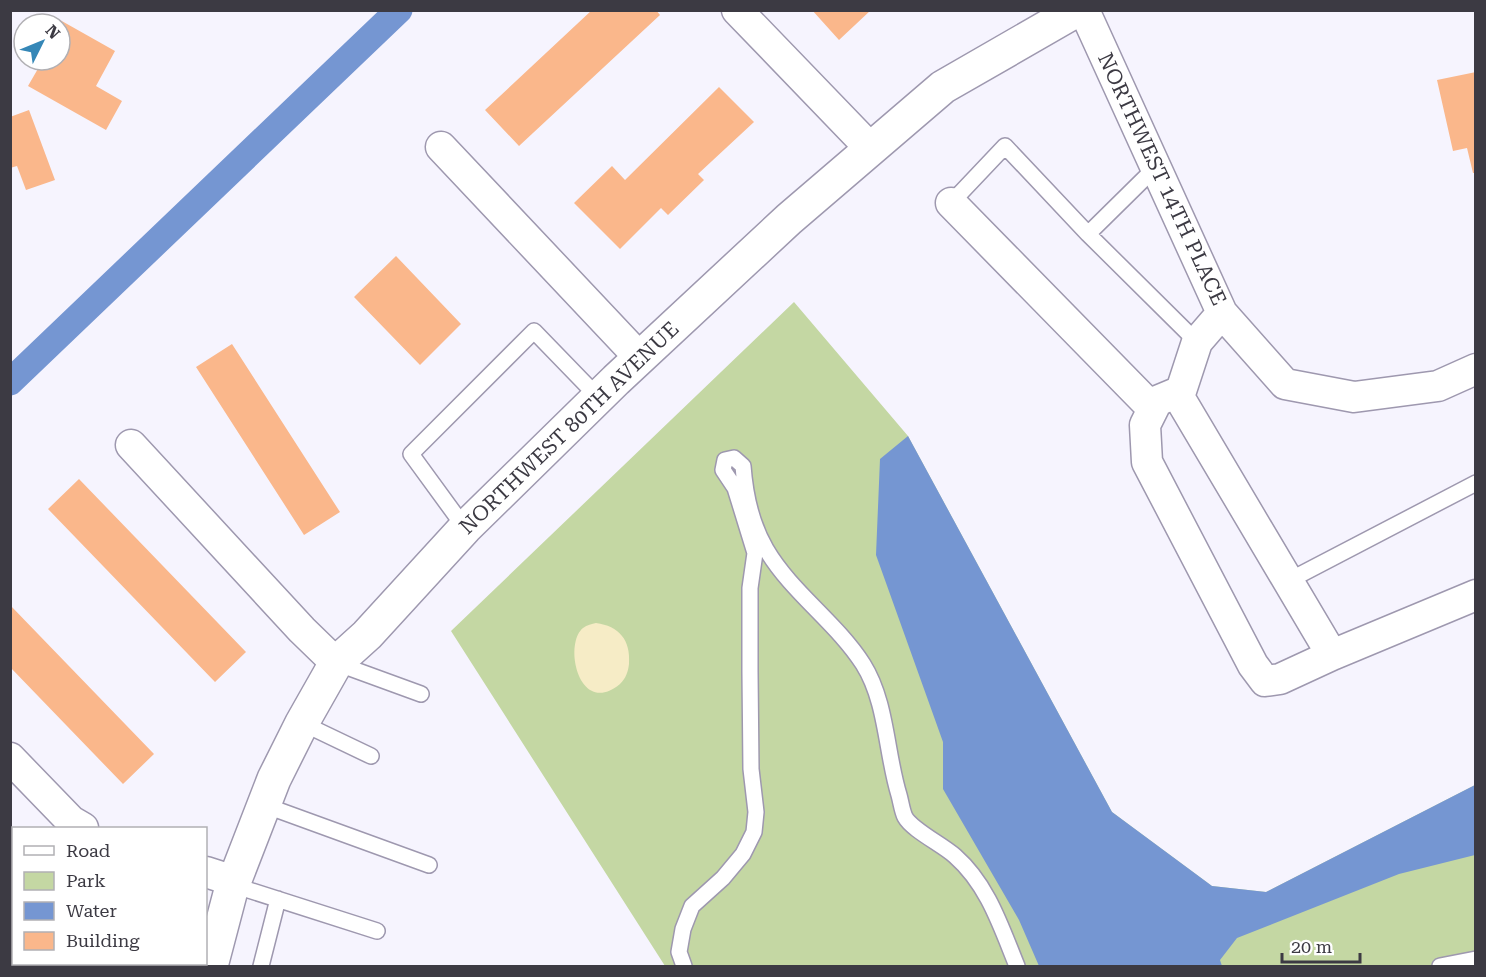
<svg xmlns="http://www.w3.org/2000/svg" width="1486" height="977" font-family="'Roboto Serif',serif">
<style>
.green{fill:#c4d7a3}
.sand{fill:#f6ecc6}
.water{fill:#7596d2}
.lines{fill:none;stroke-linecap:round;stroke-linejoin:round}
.canal{stroke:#7596d2;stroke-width:27}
.building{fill:#fab78b}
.service-casing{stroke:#9e98af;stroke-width:18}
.minor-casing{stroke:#9e98af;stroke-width:33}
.tertiary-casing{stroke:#9e98af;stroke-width:36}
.service{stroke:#fff;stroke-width:15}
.minor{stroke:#fff;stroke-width:30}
.tertiary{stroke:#fff;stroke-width:33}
.labels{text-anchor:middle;stroke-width:4.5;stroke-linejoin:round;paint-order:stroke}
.street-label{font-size:21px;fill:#3c3a43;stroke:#fff}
</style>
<rect width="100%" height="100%" fill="#f6f4fe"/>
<!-- green -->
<path class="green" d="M794 302 908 436 1112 812 1212 886 1266 892 1475 785V966H665L451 631Z"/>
<!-- sand -->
<path class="sand" d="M596 623C619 626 631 640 629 664 628 672 626 678 620 684 579 718 563 644 583 628 587 625 592 624 596 623Z"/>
<!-- water -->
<path class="water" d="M908 436 1112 812 1212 886 1266 892 1475 785V855L1399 874 1237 938 1220 960 1222 966H1039L1019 920 943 789V742L876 555 880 459Z"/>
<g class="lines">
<!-- canal -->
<path class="canal" d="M10 382 399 10"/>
</g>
<!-- building -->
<path class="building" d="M592 10H656L660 15 519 146 485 110Z
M812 10H871L839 40Z
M60 20 115 51 96 86 122 101 106 130 28 86 43 60H60V24H57Z
M1476 72V173H1473L1467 148 1453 151 1437 80Z
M719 87 754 122 698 174 704 180 668 215 661 208 620 249 574 203 612 166 625 180Z
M29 110 55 180 26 190 17 166 10 168V117Z
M396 256 461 324 420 365 354 297Z
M232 344 340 512 304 535 196 367Z
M79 479 246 652 215 682 48 509Z
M10 605 154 754 123 784 10 667Z
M10 840 14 843V904L10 901Z
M76 964H126L125 966H75Z"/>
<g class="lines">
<!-- service casing -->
<g class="service-casing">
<path id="service" d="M951 203 1005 146 1088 234 1197 342
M1088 234 1156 167
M465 528 411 454 534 331 598 397
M1288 581 1476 483
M336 663 421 694
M302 723 371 756
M264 805 429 865
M233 885 377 931
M261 966 278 899
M684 966 679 952 683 929 692 906 723 878 743 854 754 832 756 812 751 769 750 672V588L755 553 735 488 723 470 725 460 734 458 743 466C745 493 752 525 766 549 791 592 836 622 863 664 887 702 886 753 899 795 901 802 902 811 905 817 912 830 943 845 955 856 988 885 1001 927 1017 966
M1440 966 1476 959"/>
</g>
<!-- minor casing -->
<g class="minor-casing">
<path id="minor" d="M737 10 871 149
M1084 10 1222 313 1285 384 1354 397 1438 386 1476 369
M441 147 640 358
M951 203 1153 409
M1222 313 1197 342 1179 397 1332 655 1476 595
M1181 391 1157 401 1145 425 1147 462 1253 665 1265 681 1280 679 1332 655
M131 445 302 630 336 663
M10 758 71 821 83 828
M206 872 234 881"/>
</g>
<!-- tertiary casing -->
<g class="tertiary-casing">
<path id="tertiary" d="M211 966 231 890 274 779 302 723 336 663 367 635 465 528 616 380 789 219 943 87 1077 10"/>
</g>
<!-- service -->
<use href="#service" class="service"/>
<!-- minor -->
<use href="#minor" class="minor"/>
<!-- tertiary -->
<use href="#tertiary" class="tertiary"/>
</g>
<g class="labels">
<!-- street labels -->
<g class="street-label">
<text transform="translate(1162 179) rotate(65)" y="7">NORTHWEST 14TH PLACE</text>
<text transform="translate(569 428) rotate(-44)" y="7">NORTHWEST 80TH AVENUE</text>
</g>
</g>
<!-- border -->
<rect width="1486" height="977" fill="none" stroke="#3c3a43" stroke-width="24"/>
<!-- legend -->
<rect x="12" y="827" width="195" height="138" fill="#ffffff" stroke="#b1b0b4" stroke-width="1.5"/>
<rect x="24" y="846" width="30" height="9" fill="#ffffff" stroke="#b1b0b4" stroke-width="1.5"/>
<text x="66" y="857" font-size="18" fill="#3c3a43">Road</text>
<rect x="24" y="872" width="30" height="18" fill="#c4d7a3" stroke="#b1b0b4" stroke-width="1.5"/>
<text x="66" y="887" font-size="18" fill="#3c3a43">Park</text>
<rect x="24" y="902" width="30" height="18" fill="#7596d2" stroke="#b1b0b4" stroke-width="1.5"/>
<text x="66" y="917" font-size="18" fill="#3c3a43">Water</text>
<rect x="24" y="932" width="30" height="18" fill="#fab78b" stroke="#b1b0b4" stroke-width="1.5"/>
<text x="66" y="947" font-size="18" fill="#3c3a43">Building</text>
<!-- north arrow -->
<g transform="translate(42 42) rotate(47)"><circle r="28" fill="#ffffff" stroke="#b1b0b4" stroke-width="1.5"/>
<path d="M0-4.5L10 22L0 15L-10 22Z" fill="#3587b7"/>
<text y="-9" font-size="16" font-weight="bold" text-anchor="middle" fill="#3c3a43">N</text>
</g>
<!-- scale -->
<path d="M1282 953v9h78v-9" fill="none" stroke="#3c3a43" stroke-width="3"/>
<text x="1291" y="953" font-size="18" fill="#3c3a43" stroke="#ffffff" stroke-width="4.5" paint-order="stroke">20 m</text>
</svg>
